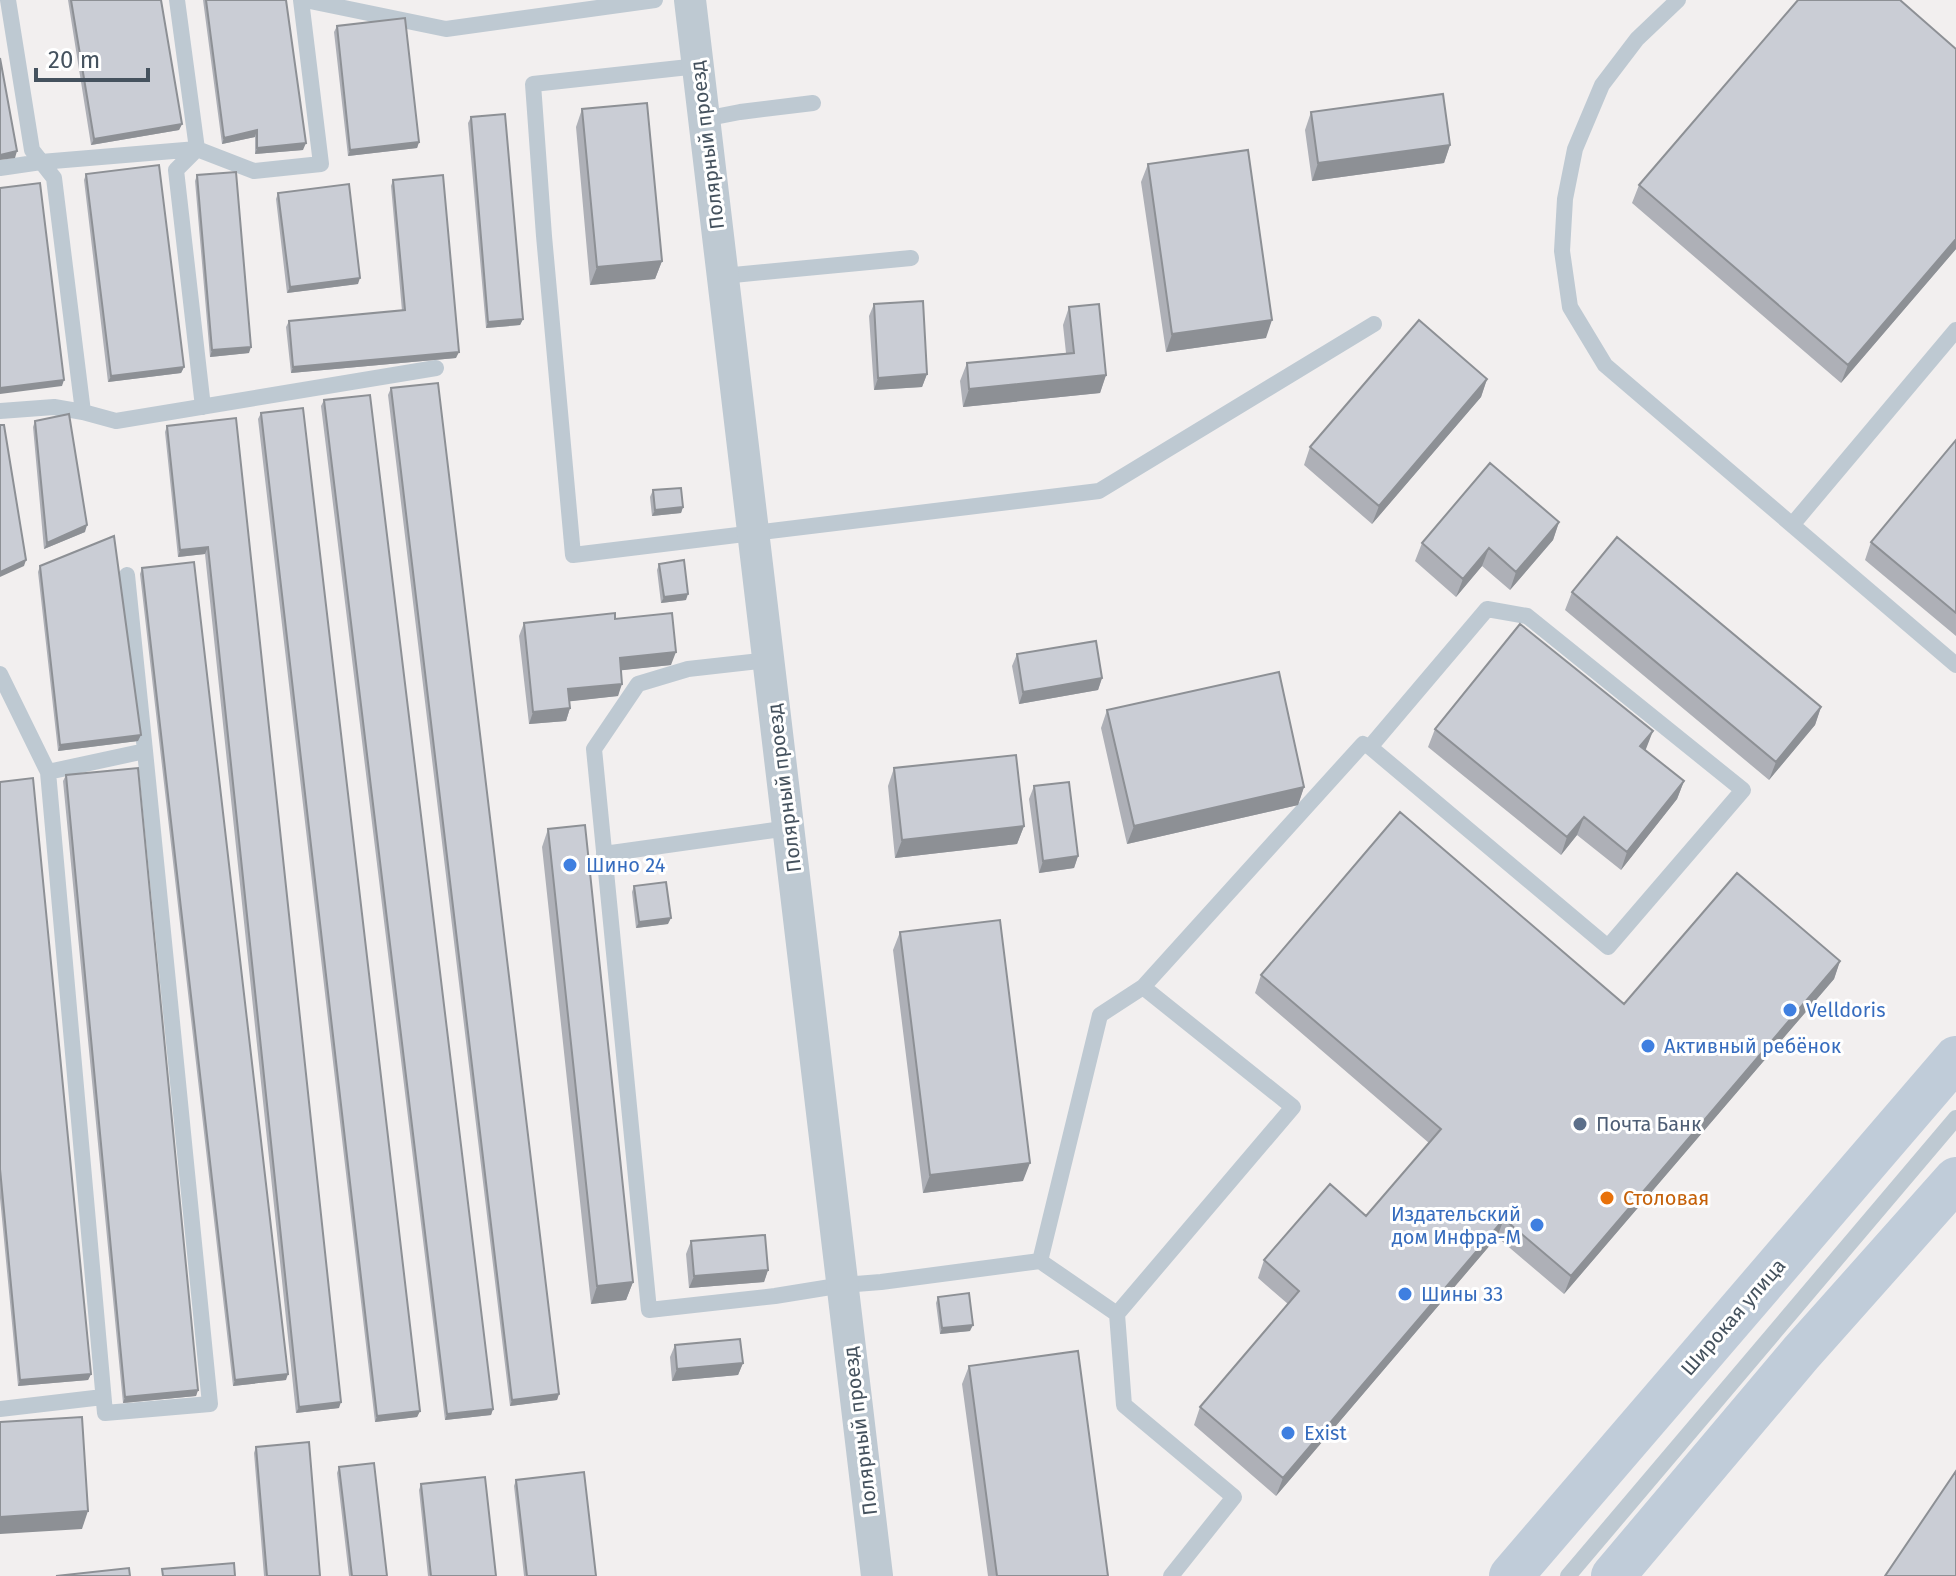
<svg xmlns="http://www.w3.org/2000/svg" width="1956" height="1576" font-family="'Fira Sans',sans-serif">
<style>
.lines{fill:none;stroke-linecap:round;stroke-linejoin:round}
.service{stroke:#bec9d2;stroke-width:16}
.minor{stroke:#bec9d2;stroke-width:32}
.secondary{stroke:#c0ccd9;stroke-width:44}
.wall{fill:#aeb0b7}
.shaded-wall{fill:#8d9095}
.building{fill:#cacdd5;stroke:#8d9095;stroke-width:2}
.shop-dot{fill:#3f7fe0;stroke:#fff;stroke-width:3}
.service-dot{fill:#5c6f8a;stroke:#fff;stroke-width:3}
.food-dot{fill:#e8710a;stroke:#fff;stroke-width:3}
.labels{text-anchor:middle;stroke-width:6;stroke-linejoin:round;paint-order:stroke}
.street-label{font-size:20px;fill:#45525e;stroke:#fff}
.shop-label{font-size:20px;fill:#366cbe;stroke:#fff;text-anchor:start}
.service-label{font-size:20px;fill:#4e5e75;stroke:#fff;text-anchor:start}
.food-label{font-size:20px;fill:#c56008;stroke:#fff;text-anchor:start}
</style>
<rect width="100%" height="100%" fill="#f2efef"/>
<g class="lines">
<!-- service -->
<path class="service" d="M8 0 32 150 54 178 83 412
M305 0 446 29 655 0
M1678 0 1637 39 1602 85 1575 149 1565 199 1562 251 1570 307 1605 365 1956 665
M698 66 533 84 544 236 573 555 1099 491 1374 324
M704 119 740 112 813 103
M0 168 41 162 197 149 177 0
M723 276 911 258
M203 407 176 170 197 149 254 171 321 164 301 0
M0 411 54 407 83 412 116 421 436 368
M1792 525 1956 330
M127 575 145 751
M769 660 688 669 638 684 594 749 649 1310 775 1296 843 1285 881 1282 1040 1261 1100 1015 1143 987 1363 744 1370 747 1608 947 1743 790 1527 616 1487 609 1370 747
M0 674 48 772 105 1413 210 1404 145 751 48 772
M604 854 789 828
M1040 1261 1117 1314 1293 1107 1143 987
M1117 1314 1124 1405 1234 1497 1171 1576
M0 1409 103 1397
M1568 1576 1956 1118"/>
<!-- minor -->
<path class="minor" d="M690 0 877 1576"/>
<!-- secondary -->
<path class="secondary" d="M1511 1576 1956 1058
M1613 1576 1801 1353 1956 1179"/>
</g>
<!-- wall -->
<path class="wall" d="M68 0H161L182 124 179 130 91 145Z
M203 0H286L303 150 255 154V137L222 144Z
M337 26 419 142 417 148 348 156 334 32Z
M1956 49V249L1841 383 1632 203 1639 185Z
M582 109 662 261 655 279 590 285 576 127Z
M1311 112 1450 145 1444 163 1312 181 1305 130Z
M471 117 523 319 520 325 486 328 468 123Z
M1148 164 1266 338 1166 352 1141 182Z
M86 174 184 367 181 373 108 382 84 180Z
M197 175 249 353 210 357 195 181Z
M393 180 456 358 291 373 286 327 289 321 402 311 391 186Z
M278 193 358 284 287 293 276 199Z
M874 304 927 374 922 387 874 390 869 316Z
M1069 307 1106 375 1100 393 963 407 960 381 967 363 1066 353 1063 325Z
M1487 379 1481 397 1372 524 1304 465 1310 447Z
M391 388 559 1394 557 1400 510 1406 388 395Z
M324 400 493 1409 491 1415 445 1420 321 406Z
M261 413 420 1411 417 1417 375 1422 258 419Z
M236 418 339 1408 296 1413 205 554 178 557 165 432 167 426Z
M35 421 85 532 44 549 33 427Z
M1956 440V636L1865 560 1871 542Z
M653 490 683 507 681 513 652 516 650 497Z
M1559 522 1553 540 1510 590 1482 566 1456 597 1415 561 1422 543Z
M659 564 686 600 661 603 657 570Z
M40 566 138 741 58 751 38 572Z
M142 568 286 1380 233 1386 140 574Z
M1572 592 1821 707 1815 725 1769 780 1565 610Z
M615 619 671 665 621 670 618 696 570 701V708L566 721 529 724 519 636 524 623Z
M1017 654 1102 678 1098 690 1019 704 1012 666Z
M1107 710 1304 787 1298 805 1127 844 1101 728Z
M1435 729 1646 749 1645 750 1684 781 1677 799 1621 870 1577 835 1561 855 1428 747Z
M894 768 1024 826 1017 844 895 858 888 786Z
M66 775 198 1390 196 1396 123 1403 63 781Z
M0 782 91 1374 88 1380 18 1386 0 1198Z
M1034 786 1078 856 1074 868 1039 873 1029 799Z
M548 829 633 1282 626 1300 591 1304 542 847Z
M634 886 668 924 636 928 632 892Z
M900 932 1023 1181 923 1193 893 950Z
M1840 961 1834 979 1564 1294 1497 1237 1276 1496 1194 1425 1200 1407 1288 1304 1258 1278 1264 1260 1366 1216 1429 1143 1255 993 1261 975 1624 1004Z
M691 1241 768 1270 764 1282 689 1288 686 1254Z
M938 1297 970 1331 940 1334 936 1303Z
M675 1345 743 1363 738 1375 672 1381 670 1357Z
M969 1366 1108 1576H988L962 1384Z
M256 1447 320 1576H264L254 1453Z
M339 1467 387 1576H349L337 1473Z
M516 1480 596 1576H524L514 1486Z
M421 1484 496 1576H428L419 1490Z"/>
<!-- shaded-wall -->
<path class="shaded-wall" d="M182 124 179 130 91 145 94 139Z
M257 130 255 137 222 144 224 138Z
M419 142 417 148 348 156 350 150Z
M306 143 303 150 255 154 257 148Z
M1450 145 1444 163 1312 181 1318 163Z
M17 151 15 158 0 160V155Z
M1956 239V249L1841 383 1848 365Z
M662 261 655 279 590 285 597 267Z
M360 278 358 284 287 293 290 287Z
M523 319 520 325 486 328 488 322Z
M1272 320 1266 338 1166 352 1172 334Z
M251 347 249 353 210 357 212 350Z
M459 352 456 358 291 373 293 367Z
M184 367 181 373 108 382 111 376Z
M927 374 922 387 874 390 878 378Z
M1106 375 1100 393 963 407 969 389Z
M1487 379 1481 397 1372 524 1379 506Z
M64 380 62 386 0 394V388Z
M683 507 681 513 652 516 655 510Z
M1559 522 1553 540 1510 590 1516 572Z
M87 525 85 532 44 549 47 543Z
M208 547 205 554 178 557 180 550Z
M1489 548 1482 566 1456 597 1463 579Z
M26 560 24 566 0 577V572Z
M688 594 686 600 661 603 664 597Z
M676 652 671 665 615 671 620 658Z
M1102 678 1098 690 1019 704 1023 692Z
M622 684 618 696 564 702 568 689Z
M1821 707 1815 725 1769 780 1776 762Z
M570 708 566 721 529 724 533 712Z
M1653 731 1646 749 1634 764 1640 746Z
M141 735 138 741 58 751 60 745Z
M1684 781 1677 799 1621 870 1627 852Z
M1304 787 1298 805 1127 844 1134 826Z
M1584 817 1577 835 1561 855 1567 837Z
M1024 826 1017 844 895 858 902 840Z
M1078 856 1074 868 1039 873 1043 861Z
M671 918 668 924 636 928 639 922Z
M1840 961 1834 979 1564 1294 1571 1276Z
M1030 1163 1023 1181 923 1193 930 1175Z
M1504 1219 1497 1237 1276 1496 1283 1478Z
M768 1270 764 1282 689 1288 694 1276Z
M633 1282 626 1300 591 1304 597 1286Z
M973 1325 970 1331 940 1334 942 1328Z
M743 1363 738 1375 672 1381 677 1369Z
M91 1374 88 1380 18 1386 20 1380Z
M288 1374 286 1380 233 1386 235 1380Z
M198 1390 196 1396 123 1403 125 1397Z
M559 1394 557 1400 510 1406 512 1400Z
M341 1402 339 1408 296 1413 299 1407Z
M493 1409 491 1415 445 1420 447 1414Z
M420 1411 417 1417 375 1422 377 1416Z
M88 1511 82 1529 0 1534V1517Z"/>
<!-- building -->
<path class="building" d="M71 0H161L182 124 94 139Z
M206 0H286L306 143 257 148V130L224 138Z
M1798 0H1900L1956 49V239L1848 365 1639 185Z
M405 18 419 142 350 150 337 26Z
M0 58 17 151 0 155Z
M1443 94 1450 145 1318 163 1311 112Z
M647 103 662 261 597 267 582 109Z
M505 114 523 319 488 322 471 117Z
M1248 150 1272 320 1172 334 1148 164Z
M159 165 184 367 111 376 86 174Z
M236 172 251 347 212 350 197 175Z
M443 175 459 352 293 367 289 321 405 310 393 180Z
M40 183 64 380 0 388V188Z
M349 184 360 278 290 287 278 193Z
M923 301 927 374 878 378 874 304Z
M1099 304 1106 375 969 389 967 363 1074 353 1069 307Z
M1419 320 1487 379 1379 506 1310 447Z
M438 383 559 1394 512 1400 391 388Z
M370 395 493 1409 447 1414 324 400Z
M303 408 420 1411 377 1416 261 413Z
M69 414 87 525 47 543 35 421Z
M236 418 341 1402 299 1407 208 547 180 550 167 426Z
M0 425H4L26 560 0 572Z
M1956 440V613L1871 542Z
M1490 463 1559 522 1516 572 1489 548 1463 579 1422 543Z
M681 488 683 507 655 510 653 490Z
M114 536 141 735 60 745 40 566Z
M1617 537 1821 707 1776 762 1572 592Z
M684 560 688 594 664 597 659 564Z
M194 562 288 1374 235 1380 142 568Z
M615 613V619L672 613 676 652 620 658 622 684 568 689 570 708 533 712 524 623Z
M1520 624 1653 731 1640 746 1684 781 1627 852 1584 817 1567 837 1435 729Z
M1096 641 1102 678 1023 692 1017 654Z
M1279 672 1304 787 1134 826 1107 710Z
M1016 755 1024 826 902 840 894 768Z
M138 768 198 1390 125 1397 66 775Z
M33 778 91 1374 20 1380 0 1169V782Z
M1069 782 1078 856 1043 861 1034 786Z
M1400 812 1624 1004 1737 873 1840 961 1571 1276 1504 1219 1283 1478 1200 1407 1299 1291 1264 1260 1330 1184 1366 1216 1441 1129 1261 975Z
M585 825 633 1282 597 1286 548 829Z
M666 882 671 918 639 922 634 886Z
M1000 920 1030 1163 930 1175 900 932Z
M765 1235 768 1270 694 1276 691 1241Z
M969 1293 973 1325 942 1328 938 1297Z
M740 1339 743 1363 677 1369 675 1345Z
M1078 1351 1108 1576H997L969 1366Z
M82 1417 88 1511 0 1517V1422Z
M309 1442 320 1576H267L256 1447Z
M374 1463 387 1576H352L339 1467Z
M1956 1471V1576H1885Z
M584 1472 596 1576H527L516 1480Z
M485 1477 496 1576H431L421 1484Z
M234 1563 235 1576H163L162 1569Z
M129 1568 130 1576H56Z"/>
<!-- markers -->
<g class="shop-dot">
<circle cx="570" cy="865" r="8"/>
<circle cx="1790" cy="1010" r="8"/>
<circle cx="1648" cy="1046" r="8"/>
<circle cx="1537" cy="1225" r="8"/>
<circle cx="1405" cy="1294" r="8"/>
<circle cx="1288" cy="1433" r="8"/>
</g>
<circle class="service-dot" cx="1580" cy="1124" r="8"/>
<circle class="food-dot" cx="1607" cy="1198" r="8"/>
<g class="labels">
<!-- street labels -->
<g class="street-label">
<text transform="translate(707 145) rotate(-97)" y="7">Полярный проезд</text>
<text transform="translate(784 788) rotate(-97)" y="7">Полярный проезд</text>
<text transform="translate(1733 1317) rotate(-49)" y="7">Широкая улица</text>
<text transform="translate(860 1431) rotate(-97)" y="7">Полярный проезд</text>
</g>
<!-- shop labels -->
<g class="shop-label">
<text x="586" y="872">Шино 24</text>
<text x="1806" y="1017">Velldoris</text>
<text x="1664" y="1053">Активный ребёнок</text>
<text x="1521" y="1221" text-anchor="end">Издательский<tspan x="1521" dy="23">дом Инфра-М</tspan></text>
<text x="1421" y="1301">Шины 33</text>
<text x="1304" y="1440">Exist</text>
</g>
<!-- service labels -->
<g class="service-label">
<text x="1596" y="1131">Почта Банк</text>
</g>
<!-- food labels -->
<g class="food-label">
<text x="1623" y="1205">Столовая</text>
</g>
</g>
<!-- scale -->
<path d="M36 68v12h112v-12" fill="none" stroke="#45525e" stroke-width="4"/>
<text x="48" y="68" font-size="24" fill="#45525e" stroke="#ffffff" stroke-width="6" paint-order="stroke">20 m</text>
</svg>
